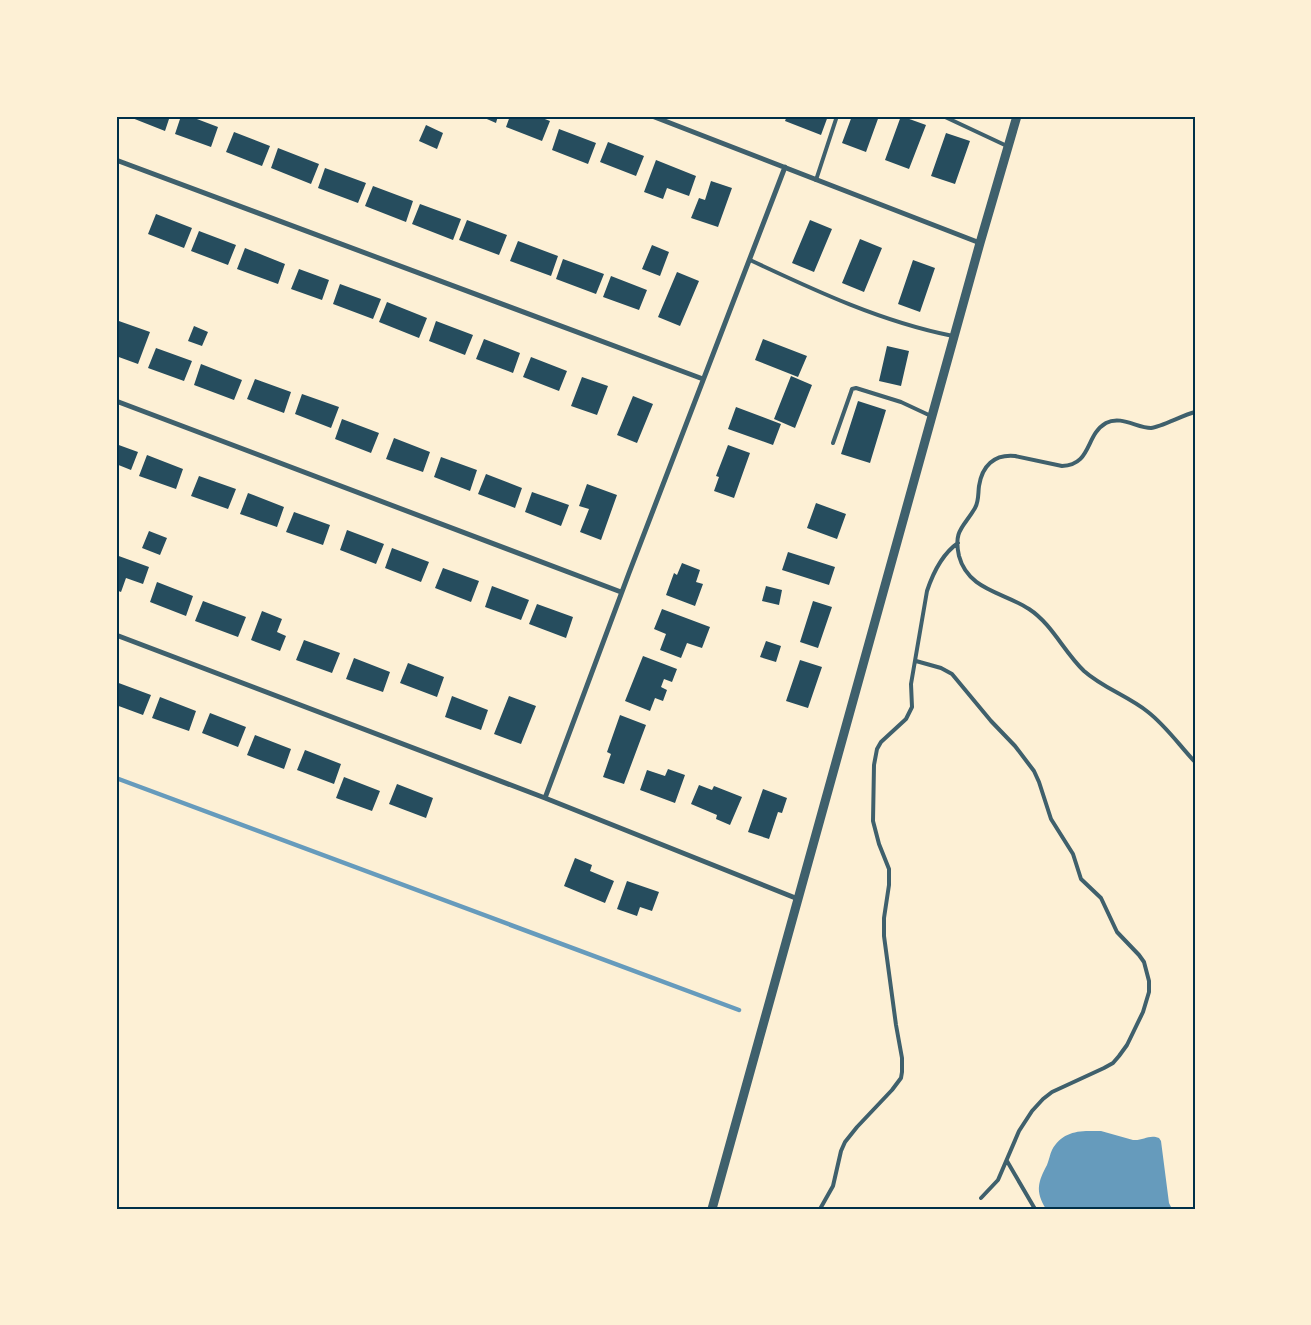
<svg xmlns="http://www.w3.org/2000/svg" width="1311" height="1325" font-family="Roboto,sans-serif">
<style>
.water{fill:#669bbc}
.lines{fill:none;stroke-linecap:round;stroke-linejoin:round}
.stream{stroke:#669bbc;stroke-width:4.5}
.building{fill:#264d5e}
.service{stroke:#3f606c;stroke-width:4}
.minor{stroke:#3f606c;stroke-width:5}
.tertiary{stroke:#3f606c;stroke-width:9}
.neatline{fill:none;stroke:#003049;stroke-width:2}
</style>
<rect width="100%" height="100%" fill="#fdf0d5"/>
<!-- water -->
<path class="water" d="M1089 1131H1101L1133 1140C1143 1141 1149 1134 1159 1138L1161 1141 1169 1203 1172 1209H1046C1035 1191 1038 1182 1047 1165 1049 1160 1050 1154 1052 1150 1060 1135 1073 1131 1089 1131Z"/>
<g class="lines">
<!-- stream -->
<path class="stream" d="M116 778 739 1010"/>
</g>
<!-- building -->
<path class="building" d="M127 116H170L165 131Z
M181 116H189L218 127 211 147 175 134Z
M480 116H498L496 123Z
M510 116H537L550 121 542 141 506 127Z
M787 116H828L821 135 785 121Z
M852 116H879L866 152 842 143Z
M901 116 926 125 909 169 885 160Z
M426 125 443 133 437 149 419 141Z
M559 129 596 143 588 164 552 150Z
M234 132 270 146 262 166 226 152Z
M946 133 970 141 955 184 931 176Z
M608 142 644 156 636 176 600 162Z
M278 148 319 164 311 184 271 168Z
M656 160 696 176 689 196 667 188 663 199 644 192Z
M325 168 366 183 358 203 318 188Z
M711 181 732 188 718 227 691 218 699 198 705 200Z
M373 186 413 201 406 222 365 206Z
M420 204 461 219 453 240 412 224Z
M156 214 192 228 184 248 148 234Z
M467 220 507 235 499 255 459 240Z
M810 220 832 229 814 272 792 263Z
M199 231 236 245 228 265 191 251Z
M860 239 882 248 864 292 842 283Z
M518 241 558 256 551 276 510 261Z
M652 245 669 252 660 276 642 269Z
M245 248 285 264 278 284 237 269Z
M563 259 604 274 596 294 556 279Z
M913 260 935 268 920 312 898 304Z
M299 269 329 280 322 300 291 289Z
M677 272 699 281 680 326 658 317Z
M611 276 647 290 639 310 603 297Z
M340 284 381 299 373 319 333 304Z
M387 302 427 318 419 338 379 322Z
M116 320 150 332 138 364 116 356Z
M436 321 473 335 465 355 429 341Z
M194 326 208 332 202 346 188 341Z
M484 339 520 353 513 373 476 359Z
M763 339 807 356 798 377 755 360Z
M887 346 909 351 901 386 879 381Z
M156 348 192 361 184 381 148 368Z
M531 357 567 371 559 391 523 377Z
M201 364 242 380 234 400 194 385Z
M791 376 812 385 795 428 774 419Z
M582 377 608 386 597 415 571 406Z
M255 379 291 392 284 413 247 399Z
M302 394 339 407 331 428 295 414Z
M633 396 653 404 637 443 617 435Z
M858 401 886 410 870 463 841 454Z
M736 407 781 424 773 445 728 429Z
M342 419 379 433 371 453 335 439Z
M394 438 430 452 423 472 386 459Z
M116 444 138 452 131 470 116 464Z
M728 445 750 453 734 498 714 491 719 477 716 476Z
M147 455 183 469 176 489 139 476Z
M441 457 477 470 470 491 434 477Z
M486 474 522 488 515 508 478 494Z
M199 476 236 489 228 509 191 496Z
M587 484 617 495 601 540 580 532 589 509 579 506Z
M532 492 569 505 561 526 525 512Z
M248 493 284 507 277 527 240 514Z
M816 503 846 514 837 539 807 528Z
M294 512 330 525 323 545 286 532Z
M347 530 384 544 376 564 340 550Z
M149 531 167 538 160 555 142 548Z
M392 548 429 562 421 582 385 568Z
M788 552 835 567 829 585 782 570Z
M116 555 149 567 143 584 126 578 121 592 116 590Z
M682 563 700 570 696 582 703 584 695 606 666 595 674 573 677 575Z
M443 568 479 581 471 602 435 588Z
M157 582 193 596 186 616 150 602Z
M492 586 529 600 521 620 485 607Z
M766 586 782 590 779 605 762 601Z
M203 601 246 617 238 637 195 621Z
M813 601 832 607 818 648 800 642Z
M537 604 573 617 566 638 529 624Z
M662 609 710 627 702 648 687 643 681 658 660 650 666 634 654 629Z
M262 611 282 619 277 632 286 636 280 651 251 640Z
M304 640 340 653 332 673 296 660Z
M766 641 781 646 776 662 760 657Z
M643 656 677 669 672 682 664 679 661 687 667 690 663 701 655 698 650 711 625 701Z
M354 658 390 672 383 692 346 679Z
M800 660 822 667 808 708 786 701Z
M408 663 444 677 437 697 400 683Z
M116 682 151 695 143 715 116 705Z
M452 696 488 710 481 730 445 717Z
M509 696 536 706 521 744 494 734Z
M160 697 196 711 189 731 152 718Z
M210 713 246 727 238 747 202 733Z
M620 715 646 725 624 784 603 777 611 754 607 752Z
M255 735 291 749 284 769 247 755Z
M305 750 341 764 334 784 297 770Z
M668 769 685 775 675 803 640 790 647 770 665 776Z
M344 777 380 791 372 811 336 798Z
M397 784 433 798 426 818 389 804Z
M699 785 712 790 714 786 742 797 730 825 716 819 717 815 691 804Z
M763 789 787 798 782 813 778 812 769 839 748 832Z
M575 858 592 865 590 871 614 881 605 903 564 886Z
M627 881 659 892 652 911 640 907 637 916 617 909Z"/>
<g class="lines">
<!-- service -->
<path class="service" d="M943 116 1007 146
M816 180 837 116
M750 260C816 291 882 322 953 336
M1195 412C1183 415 1161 427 1151 428 1137 428 1121 415 1106 423 1085 435 1092 465 1062 466L1015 456C994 454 982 466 979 486 978 493 979 501 975 508 964 527 953 530 959 556 968 590 1003 592 1029 609 1052 624 1064 652 1084 671 1103 688 1128 696 1148 712 1166 726 1179 745 1195 762
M833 443 851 392 852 389 856 388 901 402 931 416
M916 661 941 668 952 674 991 721 1015 746 1034 771 1039 782 1051 819 1073 854 1081 879 1101 898 1117 932 1139 955 1144 962 1149 981V992L1143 1012 1127 1045 1119 1056 1113 1063 1104 1068 1052 1092 1043 1099 1032 1111 1019 1131 998 1180 981 1198
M1007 1161 1035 1209
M820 1209 833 1186 841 1151 845 1142 857 1127 892 1090 901 1078 902 1072V1058L896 1025 884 936V918L889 885V869L879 844 873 821 874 765 877 749 881 742 906 719 912 707 911 684 927 591C933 573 942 554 958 543"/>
<!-- minor -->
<path class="minor" d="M652 116 980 243
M116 160 703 379
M116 401 621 592
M116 635 545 798 798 899
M545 798 629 573 785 167"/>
<!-- tertiary -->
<path class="tertiary" d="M712 1209 980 243 1017 116"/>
</g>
<!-- border -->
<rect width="1311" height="1325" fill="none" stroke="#fdf0d5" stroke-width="235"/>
<rect x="118" y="118" width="1076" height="1090" class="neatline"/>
</svg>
